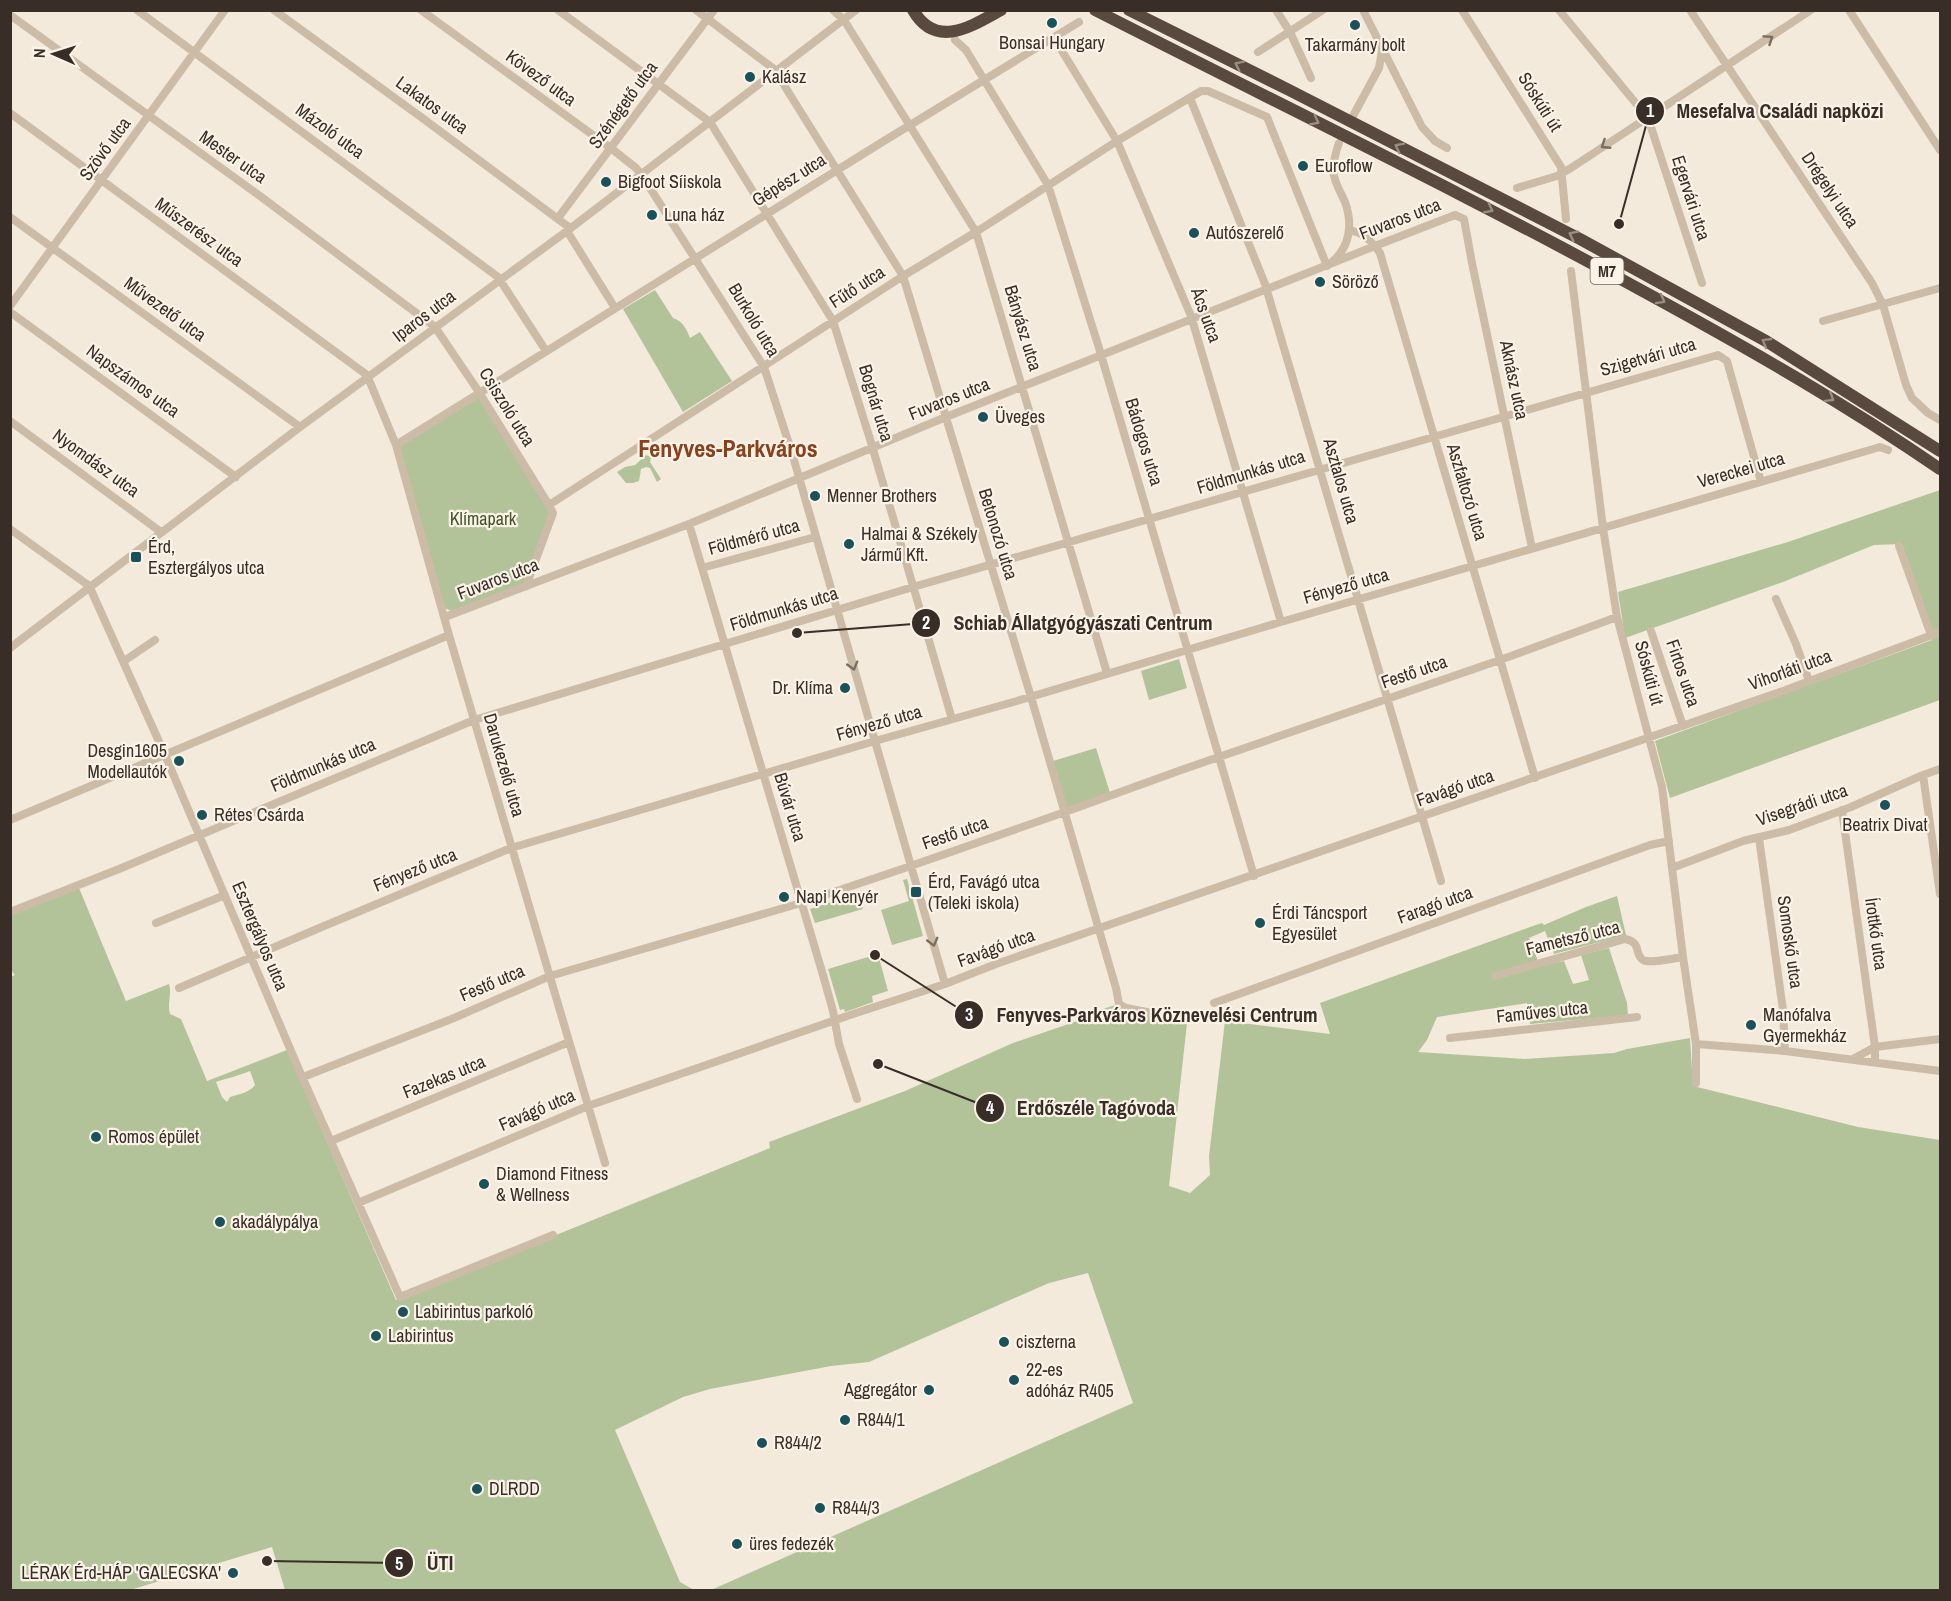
<svg xmlns="http://www.w3.org/2000/svg" width="1951" height="1601" font-family="'Archivo Narrow',sans-serif">
<style>
.green{fill:#b2c39a;fill-rule:evenodd}
.lines{fill:none;stroke-linecap:round;stroke-linejoin:round}
.minor{stroke:#ccbba6;stroke-width:8}
.highway{stroke:#59493e;stroke-width:12}
.oneway{stroke:#7b6d60}
.oneway2{stroke:#9a8d82}
.poi-dot{fill:#1a525c;stroke:#fbf3e7;stroke-width:2}
.labels{text-anchor:middle;stroke-width:4.5;stroke-linejoin:round;paint-order:stroke}
.shield{fill:#fbf3e7;stroke:#726961;stroke-width:1.5}
.shield-label{font-size:16px;font-weight:bold;fill:#382e27}
.poi-label{font-size:18px;fill:#382e27;stroke:#fbf3e7;text-anchor:start}
.street-label{font-size:18px;fill:#382e27;stroke:#fbf3e7}
.park-label{font-size:18px;fill:#43572a;stroke:#fbf3e7}
.district-label{font-size:24px;font-weight:bold;fill:#8b401c;stroke:#fbf3e7}
.leader{fill:none;stroke:#382e27;stroke-width:2}
.callout-dot{fill:#382e27;stroke:#fbf3e7;stroke-width:2}
.mark-label{font-size:18px;text-anchor:middle;font-weight:bold;fill:#fff}
.callout-label{font-size:20px;text-anchor:middle;font-weight:bold;fill:#382e27;stroke:#fbf3e7;stroke-width:4.5;stroke-linejoin:round;paint-order:stroke}
</style>
<rect width="100%" height="100%" fill="#f3eadb"/>
<!-- green -->
<path class="green" d="M655 290 673 318C683 321 687 330 690 338L700 332 732 381 683 412 623 309Z
M479 395 550 512 525 585 453 612 445 608 398 446Z
M646 455 651 457 650 462 661 479 657 482 650 468 646 467 641 469 639 481 633 483H626L617 472 625 467 635 465Z
M1940 490V700L1670 798 1655 741 1932 640 1901 544 1874 545 1783 582 1625 638 1618 592 1788 542Z
M1179 659 1187 688 1149 700 1141 671Z
M1096 748 1110 793 1067 809 1053 761Z
M907 879 923 936 892 945 881 910 909 901 903 880Z
M79 888 126 1001 169 984C172 995 167 1003 170 1014L181 1019 207 1081 287 1050 396 1300 770 1148 769 1142 905 1091 1013 1043 1086 1018 1083 1015 1122 1003 1126 1006 1187 1023 1169 1186 1190 1193 1210 1175 1209 1156 1225 1021 1330 1034 1320 1003 1533 926 1542 923 1544 925 1586 907 1617 896 1626 935 1554 954 1545 931 1529 938 1540 966 1564 961 1573 984 1589 980 1581 955 1609 948 1627 1003 1628 1015 1530 1024 1527 1003 1437 1017 1427 1040 1418 1052 1525 1059 1614 1053 1627 1049 1690 1038 1693 1086 1858 1127 1940 1140V1590H711L1133 1403 1088 1273 1049 1283 869 1362 831 1366 710 1389 683 1397 615 1430 680 1582 694 1590H285L272 1547 130 1590H11L10 977 15 975 11 970V915ZM250 1071 255 1085C249 1093 239 1094 230 1097L227 1102 222 1097 216 1082C228 1078 238 1076 250 1071Z
M859 893 863 909 815 923 810 909Z
M878 954 888 991 872 996 873 1002 845 1012 844 1009 840 1010 828 969Z"/>
<g class="lines">
<!-- minor -->
<path class="minor" d="M137 10 498 277 546 351
M274 10 425 120 570 228
M421 10 612 149 636 168 643 177 764 367 792 453 945 984
M558 10 710 122 833 321 870 439 952 719
M696 10 774 69 903 276 1031 697 1116 988 1119 1004 1126 1008 1183 1019
M833 10 844 20 976 232 1107 673
M1276 10 1290 32 1311 78
M1363 10 1422 127 1435 141 1447 148
M1462 10 1561 167 1566 219
M1559 10 1648 118 1702 283
M1690 10 1872 283 1883 305 1906 385 1912 398 1928 413 1940 420
M1849 10 1940 150
M10 15 260 196 435 327 479 392 549 505
M1054 38 1117 141 1191 316 1281 622
M955 40 966 50 1048 185 1099 348 1254 876
M1258 52 1323 10
M1190 98 1265 284 1441 881
M10 113 367 375 396 445 449 635 605 1163
M1353 116 1379 68 1382 51
M1517 188 1557 176 1571 168 1811 10
M10 217 300 427
M558 218 714 10
M567 231 615 308
M1350 231C1363 231 1373 243 1380 253L1535 778
M1332 262C1350 247 1353 224 1345 202 1341 193 1336 185 1334 176 1332 165 1335 154 1339 143
M1571 271 1603 528 1617 617 1662 787 1683 957 1696 1044V1083
M10 306 225 10
M10 312 236 477
M1823 321 1940 288
M10 421 161 532
M396 445 879 144 1079 22
M689 524 823 975 833 1011 839 1044 857 1099
M10 529 88 585 91 590 165 755 300 1072 400 1297 553 1235
M1899 546 1931 635
M702 568 815 537
M526 586 553 513 549 505 903 276 976 232 1117 141 1201 91H1208L1267 117 1327 266
M1776 599 1796 644 1809 681
M445 617 689 524 946 417 1375 246 1455 215 1464 219 1472 263 1532 548
M1651 631 1683 726
M10 648 300 427 567 231 856 10
M124 661 155 640
M1923 775 1940 894
M1842 810 1875 1047V1062
M10 820 449 635
M1759 838 1783 1010 1785 1051
M1672 868 1743 841 1789 830 1851 807 1923 775 1940 769
M10 912 119 869 474 720 913 587 1718 355 1727 361 1761 482
M156 923 225 895
M1495 976 1625 939C1643 943 1633 953 1643 960 1650 964 1675 958 1683 957
M179 988 324 926 511 848 875 741 1017 701 1281 622 1880 447 1888 450
M1214 1003 1650 845 1669 841
M1450 1038 1637 1017
M1696 1044 1785 1051 1940 1071
M1853 1059 1875 1047 1940 1039
M303 1077 454 1018 550 976 801 903 902 869 1065 812 1184 769 1500 660 1617 617
M331 1141 569 1042
M358 1203 588 1106 853 1014 945 984 996 964 1783 691 1940 632"/>
<!-- highway -->
<path class="highway" d="M913 10C936 50 972 26 1001 10
M1095 10C1281 105 1468 195 1650 295 1749 349 1847 405 1940 469
M1129 10 1291 91 1580 239 1766 341 1940 451"/>
</g>
<!-- one-way arrows -->
<defs><path id="oneway-chevron" d="M-2-3.5L2.5 0L-2 3.5" fill="none" stroke-width="1.6" stroke-linecap="round" stroke-linejoin="round" transform="scale(1.5)"/></defs>
<g class="oneway">
<use href="#oneway-chevron" transform="translate(1769 39) rotate(-34)"/>
<use href="#oneway-chevron" transform="translate(1605 145) rotate(147)"/>
<use href="#oneway-chevron" transform="translate(853 666) rotate(74)"/>
<use href="#oneway-chevron" transform="translate(933 942) rotate(75)"/>
</g>
<g class="oneway2">
<use href="#oneway-chevron" transform="translate(1239 65) rotate(-154)"/>
<use href="#oneway-chevron" transform="translate(1315 121) rotate(27)"/>
<use href="#oneway-chevron" transform="translate(1399 147) rotate(-153)"/>
<use href="#oneway-chevron" transform="translate(1489 209) rotate(27)"/>
<use href="#oneway-chevron" transform="translate(1573 235) rotate(-153)"/>
<use href="#oneway-chevron" transform="translate(1661 300) rotate(29)"/>
<use href="#oneway-chevron" transform="translate(1766 342) rotate(-150)"/>
<use href="#oneway-chevron" transform="translate(1830 398) rotate(32)"/>
</g>
<!-- markers -->
<g class="poi-dot">
<circle cx="1052" cy="23" r="6"/>
<circle cx="1355" cy="25" r="6"/>
<circle cx="750" cy="77" r="6"/>
<circle cx="1303" cy="166" r="6"/>
<circle cx="606" cy="182" r="6"/>
<circle cx="652" cy="215" r="6"/>
<circle cx="1194" cy="233" r="6"/>
<circle cx="1320" cy="282" r="6"/>
<circle cx="983" cy="417" r="6"/>
<circle cx="815" cy="496" r="6"/>
<circle cx="849" cy="544" r="6"/>
<rect x="130" y="551" width="12" height="12" rx="3"/>
<circle cx="845" cy="688" r="6"/>
<circle cx="179" cy="761" r="6"/>
<circle cx="1885" cy="805" r="6"/>
<circle cx="202" cy="815" r="6"/>
<rect x="910" y="886" width="12" height="12" rx="3"/>
<circle cx="784" cy="897" r="6"/>
<circle cx="1260" cy="923" r="6"/>
<circle cx="1751" cy="1025" r="6"/>
<circle cx="96" cy="1137" r="6"/>
<circle cx="484" cy="1184" r="6"/>
<circle cx="220" cy="1222" r="6"/>
<circle cx="403" cy="1312" r="6"/>
<circle cx="376" cy="1336" r="6"/>
<circle cx="1004" cy="1342" r="6"/>
<circle cx="1014" cy="1380" r="6"/>
<circle cx="929" cy="1390" r="6"/>
<circle cx="845" cy="1420" r="6"/>
<circle cx="762" cy="1443" r="6"/>
<circle cx="477" cy="1489" r="6"/>
<circle cx="820" cy="1508" r="6"/>
<circle cx="737" cy="1544" r="6"/>
<circle cx="233" cy="1573" r="6"/>
</g>
<g class="labels">
<!-- shield labels -->
<rect class="shield" x="1590.5" y="258" width="33" height="26" rx="4.5"/>
<g class="shield-label">
<text x="1607" y="277">M7</text>
</g>
<!-- poi labels -->
<g class="poi-label">
<text x="1052" y="49" text-anchor="middle">Bonsai Hungary</text>
<text x="1355" y="51" text-anchor="middle">Takarmány bolt</text>
<text x="762" y="83">Kalász</text>
<text x="1315" y="172">Euroflow</text>
<text x="618" y="188">Bigfoot Síiskola</text>
<text x="664" y="221">Luna ház</text>
<text x="1206" y="239">Autószerelő</text>
<text x="1332" y="288">Söröző</text>
<text x="995" y="423">Üveges</text>
<text x="827" y="502">Menner Brothers</text>
<text x="861" y="540">Halmai &amp; Székely<tspan x="861" dy="21">Jármű Kft.</tspan></text>
<text x="148" y="553">Érd,<tspan x="148" dy="21">Esztergályos utca</tspan></text>
<text x="833" y="694" text-anchor="end">Dr. Klíma</text>
<text x="167" y="757" text-anchor="end">Desgin1605<tspan x="167" dy="21">Modellautók</tspan></text>
<text x="214" y="821">Rétes Csárda</text>
<text x="1885" y="831" text-anchor="middle">Beatrix Divat</text>
<text x="928" y="888">Érd, Favágó utca<tspan x="928" dy="21">(Teleki iskola)</tspan></text>
<text x="796" y="903">Napi Kenyér</text>
<text x="1272" y="919">Érdi Táncsport<tspan x="1272" dy="21">Egyesület</tspan></text>
<text x="1763" y="1021">Manófalva<tspan x="1763" dy="21">Gyermekház</tspan></text>
<text x="108" y="1143">Romos épület</text>
<text x="496" y="1180">Diamond Fitness<tspan x="496" dy="21">&amp; Wellness</tspan></text>
<text x="232" y="1228">akadálypálya</text>
<text x="415" y="1318">Labirintus parkoló</text>
<text x="388" y="1342">Labirintus</text>
<text x="1016" y="1348">ciszterna</text>
<text x="1026" y="1376">22-es<tspan x="1026" dy="21">adóház R405</tspan></text>
<text x="917" y="1396" text-anchor="end">Aggregátor</text>
<text x="857" y="1426">R844/1</text>
<text x="774" y="1449">R844/2</text>
<text x="489" y="1495">DLRDD</text>
<text x="832" y="1514">R844/3</text>
<text x="749" y="1550">üres fedezék</text>
<text x="221" y="1579" text-anchor="end">LÉRAK Érd-HÁP 'GALECSKA'</text>
</g>
<!-- street labels -->
<g class="street-label">
<text transform="translate(541 78) rotate(36)" y="6">Kövező utca</text>
<text transform="translate(1540 102) rotate(58)" y="6">Sóskúti út</text>
<text transform="translate(432 105) rotate(36)" y="6">Lakatos utca</text>
<text transform="translate(623 105) rotate(-54)" y="6">Szénégető utca</text>
<text transform="translate(330 131) rotate(36)" y="6">Mázoló utca</text>
<text transform="translate(105 149) rotate(-54)" y="6">Szövő utca</text>
<text transform="translate(233 157) rotate(35)" y="6">Mester utca</text>
<text transform="translate(789 180) rotate(-32)" y="6">Gépész utca</text>
<text transform="translate(1830 190) rotate(56)" y="6">Drégelyi utca</text>
<text transform="translate(1691 198) rotate(72)" y="6">Egervári utca</text>
<text transform="translate(1400 219) rotate(-21)" y="6">Fuvaros utca</text>
<text transform="translate(199 232) rotate(36)" y="6">Műszerész utca</text>
<text transform="translate(857 287) rotate(-33)" y="6">Fűtő utca</text>
<text transform="translate(165 309) rotate(36)" y="6">Művezető utca</text>
<text transform="translate(1206 315) rotate(70)" y="6">Ács utca</text>
<text transform="translate(424 316) rotate(-37)" y="6">Iparos utca</text>
<text transform="translate(754 320) rotate(59)" y="6">Burkoló utca</text>
<text transform="translate(1023 328) rotate(73)" y="6">Bányász utca</text>
<text transform="translate(1648 357) rotate(-16)" y="6">Szigetvári utca</text>
<text transform="translate(1514 380) rotate(78)" y="6">Aknász utca</text>
<text transform="translate(133 381) rotate(36)" y="6">Napszámos utca</text>
<text transform="translate(949 399) rotate(-22)" y="6">Fuvaros utca</text>
<text transform="translate(876 403) rotate(73)" y="6">Bognár utca</text>
<text transform="translate(507 407) rotate(58)" y="6">Csiszoló utca</text>
<text transform="translate(1144 442) rotate(73)" y="6">Bádogos utca</text>
<text transform="translate(96 463) rotate(36)" y="6">Nyomdász utca</text>
<text transform="translate(1741 470) rotate(-16)" y="6">Vereckei utca</text>
<text transform="translate(1251 472) rotate(-17)" y="6">Földmunkás utca</text>
<text transform="translate(1341 481) rotate(74)" y="6">Asztalos utca</text>
<text transform="translate(1467 492) rotate(73)" y="6">Aszfaltozó utca</text>
<text transform="translate(998 534) rotate(73)" y="6">Betonozó utca</text>
<text transform="translate(754 537) rotate(-15)" y="6">Földmérő utca</text>
<text transform="translate(498 579) rotate(-21)" y="6">Fuvaros utca</text>
<text transform="translate(1346 586) rotate(-16)" y="6">Fényező utca</text>
<text transform="translate(784 609) rotate(-17)" y="6">Földmunkás utca</text>
<text transform="translate(1790 670) rotate(-20)" y="6">Vihorláti utca</text>
<text transform="translate(1414 672) rotate(-19)" y="6">Festő utca</text>
<text transform="translate(1649 673) rotate(75)" y="6">Sóskúti út</text>
<text transform="translate(1683 673) rotate(71)" y="6">Firtos utca</text>
<text transform="translate(879 723) rotate(-16)" y="6">Fényező utca</text>
<text transform="translate(323 765) rotate(-23)" y="6">Földmunkás utca</text>
<text transform="translate(504 765) rotate(74)" y="6">Darukezelő utca</text>
<text transform="translate(1455 788) rotate(-19)" y="6">Favágó utca</text>
<text transform="translate(1802 805) rotate(-19)" y="6">Visegrádi utca</text>
<text transform="translate(790 807) rotate(73)" y="6">Búvár utca</text>
<text transform="translate(955 833) rotate(-19)" y="6">Festő utca</text>
<text transform="translate(415 870) rotate(-22)" y="6">Fényező utca</text>
<text transform="translate(1435 905) rotate(-20)" y="6">Faragó utca</text>
<text transform="translate(1876 934) rotate(82)" y="6">Írottkő utca</text>
<text transform="translate(260 936) rotate(67)" y="6">Esztergályos utca</text>
<text transform="translate(1573 938) rotate(-14)" y="6">Fametsző utca</text>
<text transform="translate(1790 942) rotate(82)" y="6">Somoskő utca</text>
<text transform="translate(996 948) rotate(-20)" y="6">Favágó utca</text>
<text transform="translate(492 983) rotate(-23)" y="6">Festő utca</text>
<text transform="translate(1542 1012) rotate(-6)" y="6">Faműves utca</text>
<text transform="translate(444 1077) rotate(-22)" y="6">Fazekas utca</text>
<text transform="translate(537 1110) rotate(-23)" y="6">Favágó utca</text>
</g>
<!-- park labels -->
<g class="park-label">
<text x="483" y="525">Klímapark</text>
</g>
<!-- district labels -->
<g class="district-label">
<text x="728" y="457">Fenyves-Parkváros</text>
</g>
</g>
<!-- callouts -->
<path class="leader" d="M1619 224L1650 111M797 633L926 623M875 955L969 1015M878 1064L990 1108M267 1561L399 1563"/>
<g class="callout-dot">
<circle cx="1619" cy="224" r="6"/>
<circle cx="797" cy="633" r="6"/>
<circle cx="875" cy="955" r="6"/>
<circle cx="878" cy="1064" r="6"/>
<circle cx="267" cy="1561" r="6"/>
<circle cx="1650" cy="111" r="15"/>
<circle cx="926" cy="623" r="15"/>
<circle cx="969" cy="1015" r="15"/>
<circle cx="990" cy="1108" r="15"/>
<circle cx="399" cy="1563" r="15"/>
</g>
<g class="mark-label">
<text x="1650" y="117">1</text>
<text x="926" y="629">2</text>
<text x="969" y="1021">3</text>
<text x="990" y="1114">4</text>
<text x="399" y="1570">5</text>
</g>
<g class="callout-label">
<text x="1780" y="118">Mesefalva Családi napközi</text>
<text x="1083" y="630">Schiab Állatgyógyászati Centrum</text>
<text x="1157" y="1022">Fenyves-Parkváros Köznevelési Centrum</text>
<text x="1096" y="1115">Erdőszéle Tagóvoda</text>
<text x="440" y="1570">ÜTI</text>
</g>
<!-- border -->
<rect width="1951" height="1601" fill="none" stroke="#382e27" stroke-width="24"/>
<!-- north arrow -->
<g transform="translate(54 54) rotate(273)" stroke="#fbf3e7" stroke-width="4.5" paint-order="stroke">
<path d="M0-4.5L10 22L0 15L-10 22Z" fill="#382e27"/>
<text y="-9" font-size="16" font-weight="bold" text-anchor="middle" fill="#382e27">N</text>
</g>
</svg>
